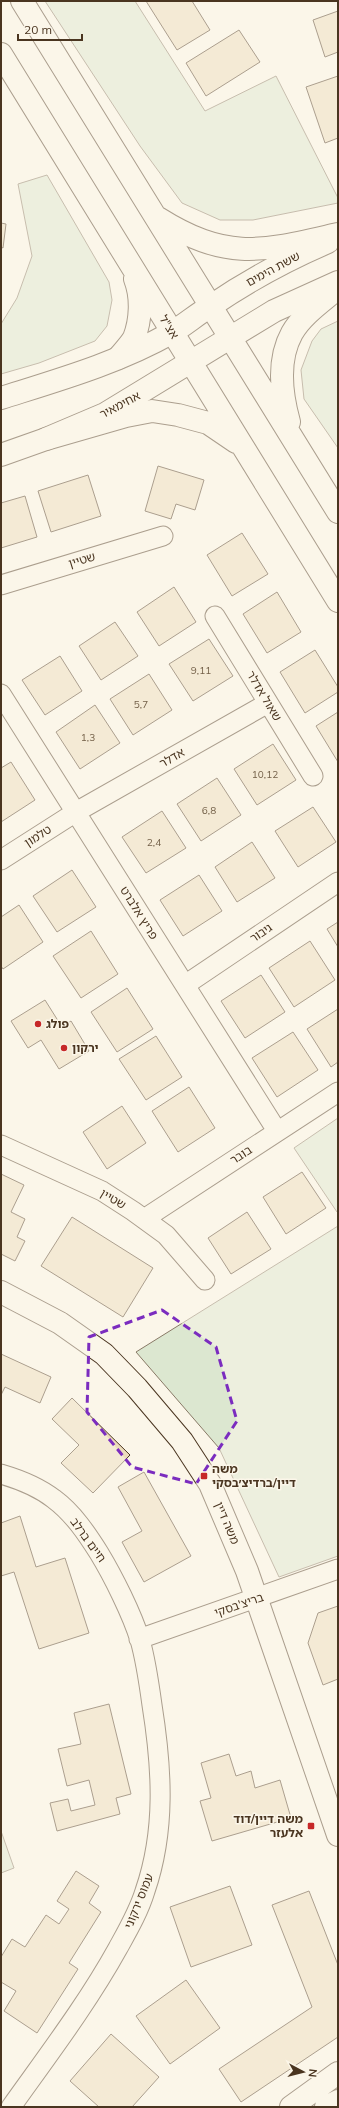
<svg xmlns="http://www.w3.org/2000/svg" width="339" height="2108" font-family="Mulish,'Noto Sans Hebrew',sans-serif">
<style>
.green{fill:#dce7d0;stroke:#887966}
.building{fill:#ecdcbc;stroke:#4a3520}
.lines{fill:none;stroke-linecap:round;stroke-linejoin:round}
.minor-casing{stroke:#4a3520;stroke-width:21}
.tertiary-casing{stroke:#4a3520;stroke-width:24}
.secondary-casing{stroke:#4a3520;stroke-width:24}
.primary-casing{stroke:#4a3520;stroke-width:24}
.minor{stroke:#fbf6e9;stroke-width:19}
.tertiary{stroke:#fbf6e9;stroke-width:22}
.secondary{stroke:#fbf6e9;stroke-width:22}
.primary{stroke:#fbf6e9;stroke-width:22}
.marked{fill:none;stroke:#7b2cbf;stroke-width:3;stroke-dasharray:8 5;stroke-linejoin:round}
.poi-dot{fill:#c62828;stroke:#fbf6e9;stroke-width:1.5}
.labels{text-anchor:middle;stroke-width:3;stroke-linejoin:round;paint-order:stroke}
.number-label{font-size:10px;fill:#725f47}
.street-label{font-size:12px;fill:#4a3520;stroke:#fbf6e9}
.poi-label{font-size:12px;font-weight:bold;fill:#4a3520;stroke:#fbf6e9;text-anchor:start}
</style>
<rect width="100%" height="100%" fill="#fbf6e9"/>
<!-- green -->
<path class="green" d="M45 1H135L205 111 276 76 338 198V203L253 220H220L182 203 140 146Z
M47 175 109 282 112 300 107 326 95 341 39 363 1 374V324L17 298 32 256 18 184Z
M338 321V448L304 399 301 370 312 341 321 329Z
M338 1118V1212H337L294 1148Z
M338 1226V1556L279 1577 219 1448 136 1352Z
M1 1831 14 1868 1 1873Z"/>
<!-- building -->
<path class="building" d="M146 1H192L210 30 177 50Z
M338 11V52L325 57 313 20Z
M239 30 260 62 206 96 186 63Z
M338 76V138L325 143 306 87Z
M1 223 6 224 3 248 1 247Z
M158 466 204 480 195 510 176 504 171 519 145 511Z
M88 475 101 516 51 532 38 491Z
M25 496 37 537 1 548V503Z
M242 533 268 574 232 596 207 555Z
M174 587 196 622 159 646 137 612Z
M277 592 301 632 267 653 243 614Z
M115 622 138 656 101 680 79 646Z
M209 639 233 676 193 701 169 664Z
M315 650 338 687V692L305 713 280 672Z
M60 656 82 691 45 715 22 680Z
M149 674 172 710 133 735 110 699Z
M95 705 120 743 80 769 56 732Z
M338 712V762L316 726Z
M273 744 296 780 257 805 234 769Z
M11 762 35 800 1 822V768Z
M217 778 241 815 201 841 177 804Z
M313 807 336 842 298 867 275 831Z
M162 811 186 848 146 873 122 837Z
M252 842 275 878 237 902 215 867Z
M72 870 96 907 57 932 33 896Z
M199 875 222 911 183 936 160 900Z
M19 905 43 942 3 969 1 966V917Z
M338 922V947L327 929Z
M91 931 118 974 81 998 53 956Z
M310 941 335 980 294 1007 269 968Z
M261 975 285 1012 245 1038 221 1001Z
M127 988 153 1029 117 1052 91 1012Z
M45 1000 62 1027 71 1021 89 1051 59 1069 41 1040 28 1048 11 1021Z
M338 1009V1062L331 1067 307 1029Z
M293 1032 318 1070 277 1097 252 1058Z
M156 1036 182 1077 146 1100 119 1059Z
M189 1087 215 1128 178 1152 152 1111Z
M122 1106 146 1143 107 1169 83 1132Z
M302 1172 326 1208 286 1234 263 1197Z
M1 1174 24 1185 11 1212 25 1219 17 1237 25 1241 15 1261 1 1254Z
M247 1212 271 1249 231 1274 208 1238Z
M72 1217 153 1268 123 1317 41 1266Z
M1 1354 51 1377 40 1403 5 1387 1 1395Z
M72 1398 130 1455 93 1493 61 1463 79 1445 52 1419Z
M144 1472 191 1556 144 1582 122 1542 142 1531 118 1487Z
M20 1516 36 1567 65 1558 89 1633 39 1649 14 1572 1 1576V1523Z
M338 1606V1679L323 1685 308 1643 318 1613Z
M109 1704 131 1794 116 1798 120 1814 57 1831 50 1803 68 1799 71 1811 95 1805 89 1780 67 1786 58 1749 81 1744 74 1713Z
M229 1754 236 1776 251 1771 255 1788 280 1780 291 1818 212 1841 200 1801 211 1798 201 1763Z
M76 1871 99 1886 89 1903 101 1912 69 1963 78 1969 37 2033 4 2011 16 1991 1 1982V1957L12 1939 25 1947 46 1915 59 1924 69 1909 57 1901Z
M230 1886 252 1945 191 1967 170 1907Z
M309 1891 338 1965V2037L241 2102 219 2069 312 2007 272 1905Z
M186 1980 220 2028 170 2064 136 2016Z
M111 2034 159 2077 132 2107H99L70 2081Z"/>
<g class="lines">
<!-- minor casing -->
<g class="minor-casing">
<path id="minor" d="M1 585 163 536
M215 616 313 776
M1 694 277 1131
M1 860 76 812 268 703
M185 985 338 882
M1 1145 102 1191 133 1211 166 1235 205 1280
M144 1219 338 1092
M1 1474C18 1479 40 1488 54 1499 73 1513 87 1534 99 1553 113 1576 132 1614 140 1640 146 1661 149 1683 152 1705 162 1768 166 1830 145 1891 139 1911 128 1930 118 1948 87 2004 48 2055 11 2107
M139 1639 338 1569"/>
</g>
<!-- tertiary casing -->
<g class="tertiary-casing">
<path id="tertiary" d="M1 1292 60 1323 104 1354 137 1388 182 1441 210 1484 247 1571 338 1835
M291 2107 338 2073
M326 2107 338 2101"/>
</g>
<!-- secondary casing -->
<g class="secondary-casing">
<path id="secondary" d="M1 398C58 380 118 363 171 333 185 325 197 314 211 306 249 280 286 260 328 242
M1 455 46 439 105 414 274 311 338 282"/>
</g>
<!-- primary casing -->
<g class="primary-casing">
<path id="primary" d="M22 1 338 512
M1 54 338 601
M158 218C228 262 262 251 338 234
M118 358C123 352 130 345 134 338 141 320 142 297 135 279
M289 422C281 393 277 360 292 333 302 315 323 301 338 288
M46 439 126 416 152 411 178 415 208 423 236 442"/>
</g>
<!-- minor -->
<use href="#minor" class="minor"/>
<!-- tertiary -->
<use href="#tertiary" class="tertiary"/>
<!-- secondary -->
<use href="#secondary" class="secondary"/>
<!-- primary -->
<use href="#primary" class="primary"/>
</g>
<!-- marked area -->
<path d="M0 0H339V2108H0ZM162 1310 216 1347 237 1421 196 1484 132 1467 87 1412 89 1337Z" fill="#fbf6e9" fill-opacity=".55" fill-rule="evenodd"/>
<path class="marked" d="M162 1310 216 1347 237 1421 196 1484 132 1467 87 1412 89 1337Z"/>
<!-- markers -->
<g class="poi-dot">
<circle cx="38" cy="1024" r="4"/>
<circle cx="64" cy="1048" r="4"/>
<rect x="200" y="1472" width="8" height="8" rx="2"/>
<rect x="307" y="1822" width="8" height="8" rx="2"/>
</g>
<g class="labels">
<!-- number labels -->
<g class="number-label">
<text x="201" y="674">9,11</text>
<text x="141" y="708">5,7</text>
<text x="88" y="741">1,3</text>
<text x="265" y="778">10,12</text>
<text x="209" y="814">6,8</text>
<text x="154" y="846">2,4</text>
</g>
<!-- street labels -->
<g class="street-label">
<text transform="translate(273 269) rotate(-29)" y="4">ששת הימים</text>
<text transform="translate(169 327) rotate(58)" y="4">אצ"ל</text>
<text transform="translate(120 405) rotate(-28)" y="4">אחימאיר</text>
<text transform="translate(82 560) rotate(-17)" y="4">שטיין</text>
<text transform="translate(264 696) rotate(59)" y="4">שאול אדלר</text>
<text transform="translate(172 758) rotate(-30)" y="4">אדלר</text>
<text transform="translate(38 836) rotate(-33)" y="4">טלמון</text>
<text transform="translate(139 913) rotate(58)" y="4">פריץ אלברט</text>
<text transform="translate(261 933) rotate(-34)" y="4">גיבור</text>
<text transform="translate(241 1155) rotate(-33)" y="4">בובר</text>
<text transform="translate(113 1199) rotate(31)" y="4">שטיין</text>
<text transform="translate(227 1523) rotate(67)" y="4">משה דיין</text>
<text transform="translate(88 1540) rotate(54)" y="4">חיים ברלב</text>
<text transform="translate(239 1605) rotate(-19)" y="4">בריצ'בסקי</text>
<text transform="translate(139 1901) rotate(-68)" y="4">עמוס ירקוני</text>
</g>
<!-- poi labels -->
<g class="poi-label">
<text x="46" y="1028">פולג</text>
<text x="72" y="1052">ירקון</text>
<text x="212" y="1473">משה<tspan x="212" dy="14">דיין/ברדיצ׳בסקי</tspan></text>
<text x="303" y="1823" text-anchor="end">משה דיין/דוד<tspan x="303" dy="14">אלעזר</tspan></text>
</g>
</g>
<!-- border -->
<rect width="339" height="2108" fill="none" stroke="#4a3520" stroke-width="4"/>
<!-- north arrow -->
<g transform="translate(303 2072) rotate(97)" stroke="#fbf6e9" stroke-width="3" paint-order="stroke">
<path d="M0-3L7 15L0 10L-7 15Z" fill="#4a3520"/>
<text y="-6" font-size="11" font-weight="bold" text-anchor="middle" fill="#4a3520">N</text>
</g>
<!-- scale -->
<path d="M18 34v6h64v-6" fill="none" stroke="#4a3520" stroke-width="2"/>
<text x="24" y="34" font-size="12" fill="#4a3520" stroke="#fbf6e9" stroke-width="3" paint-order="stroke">20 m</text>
</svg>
